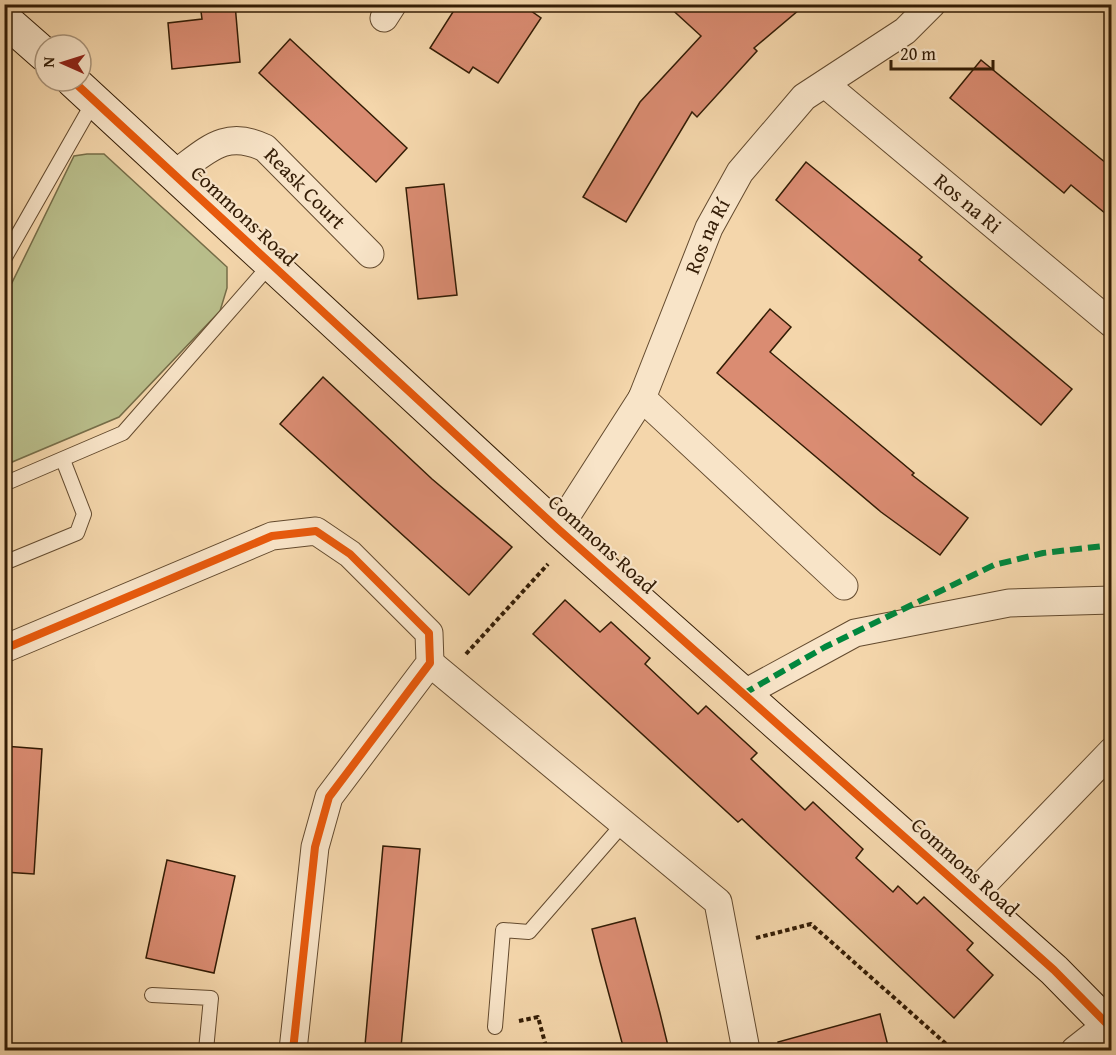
<svg xmlns="http://www.w3.org/2000/svg" width="1116" height="1055" font-family="'Gentium Book Plus',serif">
<style>
.green{fill:#b9be8b;stroke:#766d48;stroke-width:1.5}
.building{fill:#da8c72;stroke:#331c05;stroke-width:1.5}
.lines{fill:none;stroke-linecap:round;stroke-linejoin:round}
.lane-casing{stroke:#634a2e;stroke-width:16}
.street-casing{stroke:#634a2e;stroke-width:29}
.secondary-casing{stroke:#331c05;stroke-width:35}
.path{stroke:#331c05;stroke-width:4;stroke-dasharray:4.5 3;stroke-linecap:butt}
.lane{stroke:#f8e4c8;stroke-width:14}
.street{stroke:#f8e4c8;stroke-width:27}
.secondary{stroke:#f8e4c8;stroke-width:33}
.quiet{stroke:#00873e;stroke-width:6;stroke-dasharray:12 6;stroke-linecap:butt}
.cycleway-casing{stroke:#f8e4c8;stroke-width:11}
.cycleway{stroke:#e8590c;stroke-width:8}
.labels{text-anchor:middle;stroke-width:4.5;stroke-linejoin:round;paint-order:stroke}
.street-label{font-size:21px;fill:#331c05;stroke:#f8e4c8}
</style>
<rect width="100%" height="100%" fill="#f4d6ab"/>
<filter id="stains"><feTurbulence type="fractalNoise" baseFrequency=".00333" numOctaves="4"/><feColorMatrix values="0 0 0 0 .2 0 0 0 0 .09 0 0 0 0 .02 0 0 0 .5 -.17"/></filter>
<radialGradient id="worn" r=".72"><stop offset=".6" stop-color="#630" stop-opacity="0"/><stop offset="1" stop-color="#630" stop-opacity=".3"/></radialGradient>
<!-- green -->
<path class="green" d="M87 154H104L227 267V288L220 311 119 417 5 465V297L74 156Z"/>
<!-- building -->
<path class="building" d="M200 4H235L240 62 172 69 168 23 202 19Z
M458 4H521L541 18 498 83 473 67 469 73 430 48Z
M666 4H806L754 48 757 51 697 117 692 112 626 222 583 197 640 102 701 36Z
M290 39 407 148 376 182 259 73Z
M981 60 1112 168V219L1071 185 1064 193 950 98Z
M806 162 922 257 919 260 1072 389 1041 425 776 200Z
M444 184 457 295 418 299 406 188Z
M770 309 791 327 770 352 914 473 912 475 968 518 940 555 881 512 717 373Z
M323 377 432 479 512 547 469 595 280 424Z
M565 600 600 632 611 622 650 658 645 664 698 714 706 706 757 753 751 759 805 810 813 802 863 849 856 858 893 892 898 886 917 904 924 897 973 943 967 950 993 975 954 1018 742 819 738 822 533 634Z
M4 746 42 749 34 874 4 872Z
M383 846 420 849 401 1047 365 1045Z
M167 860 235 876 214 973 146 958Z
M635 918 660 1013 669 1050H624L600 961 592 929Z
M880 1014 889 1050H779L778 1042Z"/>
<g class="lines">
<!-- lane casing -->
<g class="lane-casing">
<path id="lane" d="M4 259 94 101
M4 484 123 433 270 265
M4 563 77 533 84 514 63 460
M152 995 211 998 206 1050
M495 1027 503 930 529 932 623 824"/>
</g>
<!-- street casing -->
<g class="street-casing">
<g id="street">
<path d="M384 18 393 4"/>
<path id="s1" d="M825 84 1112 324"/>
<path id="s2" d="M173 175C206 152 224 128 265 148L370 254"/>
<path d="M642 398 844 586"/>
<path id="s3" d="M558 529 642 398 709 228 740 172 804 97 905 31 932 4"/>
<path d="M4 649 272 536 316 531 350 554 429 633 430 663 329 797 315 847 293 1050"/>
<path d="M430 663 718 902 746 1050"/>
<path d="M743 694 855 633 1009 603 1112 600"/>
<path d="M971 897 1112 751"/>
<path d="M1075 1050 1108 1024"/>
</g>
</g>
<!-- secondary casing -->
<g class="secondary-casing">
<path id="secondary" d="M4 19 45 55
M73 81 558 529 1054 970 1112 1029"/>
</g>
<!-- path -->
<path class="path" d="M466 654 548 564
M756 938 811 924 953 1050
M519 1021 538 1017 547 1050"/>
<!-- lane -->
<use href="#lane" class="lane"/>
<!-- street -->
<use href="#street" class="street"/>
<!-- secondary -->
<use href="#secondary" class="secondary"/>
<!-- quiet -->
<path class="quiet" d="M743 694 825 647 994 565 1043 553 1112 545"/>
<!-- cycleway casing -->
<g class="cycleway-casing">
<path id="cycleway" d="M73 81 558 529 1054 970 1112 1029
M4 649 272 536 316 531 350 554 429 633 430 663 329 797 315 847 293 1050"/>
</g>
<!-- cycleway -->
<use href="#cycleway" class="cycleway"/>
</g>
<g class="labels">
<!-- street labels -->
<g class="street-label">
<text dy="7" stroke="none"><textPath href="#s2" startOffset="160">Reask Court</textPath></text>
<text dy="7" stroke="none"><textPath href="#s1" startOffset="186">Ros na Ri</textPath></text>
<text transform="translate(244 216) rotate(43)" y="7">Commons Road</text>
<text dy="7" stroke="none"><textPath href="#s3" startOffset="330">Ros na Rí</textPath></text>
<text transform="translate(602 544) rotate(42)" y="7">Commons Road</text>
<text transform="translate(965 867) rotate(42)" y="7">Commons Road</text>
</g>
</g>
<!-- margin -->
<rect width="1116" height="1055" fill="none" stroke="#f4d6ab" stroke-width="24"/>
<rect x="6" y="6" width="1104" height="1043" fill="none" stroke="#331c05" stroke-width="3"/>
<rect x="12" y="12" width="1092" height="1031" fill="none" stroke="#331c05" stroke-width="1.5"/>
<!-- north arrow -->
<g transform="translate(63 63) rotate(273)"><circle r="28" fill="#f8e4c8" stroke="#a9947a" stroke-width="1.5"/>
<path d="M0-4.5L10 22L0 15L-10 22Z" fill="#8f2418"/>
<text y="-9" font-size="16" font-weight="bold" text-anchor="middle" fill="#331c05">N</text>
</g>
<!-- scale -->
<path d="M891 60v9h102v-9" fill="none" stroke="#331c05" stroke-width="3"/>
<text x="900" y="60" font-size="18" fill="#331c05" stroke="#f8e4c8" stroke-width="4.5" paint-order="stroke">20 m</text>
<rect width="100%" height="100%" filter="url(#stains)"/>
<rect width="100%" height="100%" fill="url(#worn)"/>
</svg>
